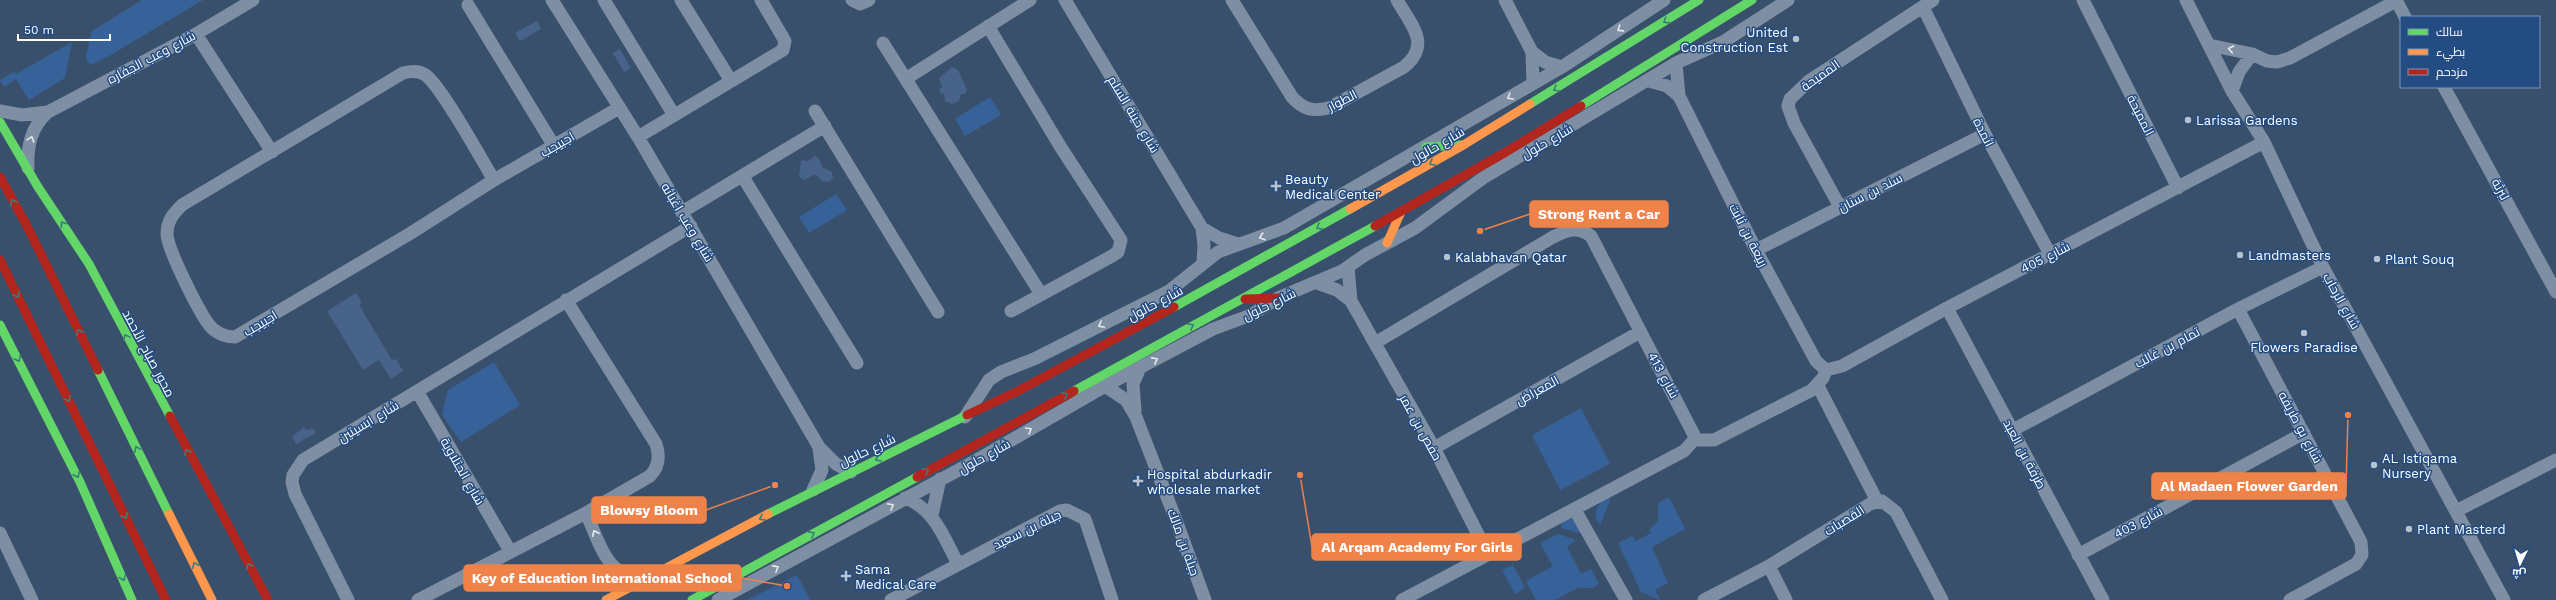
<svg xmlns="http://www.w3.org/2000/svg" width="2556" height="600" font-family="'Work Sans',Cairo,sans-serif">
<style>
.green{fill:#376299}
.water{fill:#47638a}
.lines{fill:none;stroke-linecap:round;stroke-linejoin:round}
.street{stroke:#7f8fa3;stroke-width:13}
.fast{stroke:#63d668;stroke-width:9}
.slow{stroke:#ff974d;stroke-width:9}
.jam{stroke:#b3261e;stroke-width:9}
.oneway{stroke:#397c7a}
.oneway2{stroke:#e5e9ed}
.poi-dot{fill:#bac2cc;stroke:#234c83;stroke-width:1.5}
.labels{text-anchor:middle;stroke-width:3;stroke-linejoin:round;paint-order:stroke}
.poi-label{font-size:13px;fill:#fff;stroke:#234c83;text-anchor:start}
.street-label{font-size:13px;fill:#fff;stroke:#234c83}
.leader{fill:none;stroke:#ee8249;stroke-width:1.5}
.callout-dot{fill:#ee8249;stroke:#234c83;stroke-width:1.5}
.callout{fill:#ee8249;stroke:#ee8249;stroke-width:1.5}
.callout-label{font-size:14px;text-anchor:middle;font-weight:bold;fill:#fff}
</style>
<rect width="100%" height="100%" fill="#39506d"/>
<!-- green -->
<path class="green" d="M142 0H203L109 56 93 64 88 63 86 56 92 31Z
M72 42 65 78 29 100 16 79 4 87 0 80 14 72 16 74Z
M990 97 1001 115 965 136 955 119Z
M836 194 847 210 809 233 799 217Z
M494 362 520 405 461 442 442 415 448 390Z
M1581 408 1610 464 1560 490 1532 435Z
M1608 497 1611 498 1600 525C1591 514 1597 503 1608 497Z
M1669 497 1685 529 1652 547 1668 583 1655 590 1660 600 1641 592 1618 543 1632 536 1636 541 1651 533 1649 530 1658 521V503Z
M1569 519H1574L1583 534 1561 528 1562 522Z
M1558 534 1576 540 1567 547 1581 574 1591 569 1599 584 1592 588H1578L1555 600H1536L1526 581 1553 566 1540 543Z
M1513 565 1525 588 1515 594 1502 570Z
M797 575 810 600H747Z"/>
<!-- water -->
<path class="water" d="M537 21 541 29 520 41 515 33Z
M620 49 631 68 624 72 613 53Z
M952 67 958 70 967 90 965 94H961L959 101 952 104 945 101 944 94 940 93 939 90 942 87 939 78Z
M815 156 819 159 822 167 832 172 833 178 829 182 822 181 815 174 805 180 799 177 801 160 808 161Z
M356 293 362 303 359 305 392 360 396 359 403 371 391 379 379 360 363 370 327 311Z
M304 427 306 430 314 429 316 433 296 444 292 437Z"/>
<g class="lines">
<!-- street -->
<path class="street" d="M552 0 638 137 819 447 836 464 851 472
M604 0 674 115
M681 0 731 81
M852 0 860 4 869 0
M1065 0 1202 228 1204 245 1203 263
M1232 0 1292 97C1303 109 1312 112 1329 108L1404 67C1432 44 1411 25 1397 0
M1505 0 1532 52 1533 83
M2083 0 2178 188
M2186 0 2232 91 2264 142 2323 267 2504 600
M2396 0 2405 17
M468 5 554 146
M1923 7 1985 134 2050 254
M988 26 1060 146 1121 240 1118 252 1112 256 1011 311
M196 34 272 152
M883 43 1041 294
M2209 45 2252 54 2267 61 2277 62 2290 58 2396 1
M1532 52 1545 62 1562 67
M1676 63 1679 96
M907 78 1030 0
M1649 81 1667 86 1679 96 1756 250 1816 361 1826 370
M2444 87 2556 292
M2232 91 2239 72 2252 54
M0 111 22 115 48 112
M815 111 938 312
M638 137 783 50 785 41 761 0
M28 168C27 146 31 127 48 112L196 34 253 0
M743 177 857 363
M494 180C481 159 440 83 424 74 417 70 410 71 403 73L182 205C173 214 167 221 167 234 167 248 202 320 213 329 220 335 226 337 235 337L411 233 494 180 619 108
M1840 207 1794 123 1788 106 1790 99 1809 81 1933 0
M682 212 825 126
M1202 228 1219 238 1238 244
M1756 250 1985 134
M1348 267 1351 301
M1317 283 1337 290 1351 301 1434 448 1488 554
M1947 308 2103 600
M2238 309 2361 542 2362 555 2356 564 2290 600
M1375 343 1553 237C1568 230 1577 226 1591 236L1694 435V440L1684 451 1402 600
M1826 370 1842 366 1947 308 2264 142
M1105 386 1126 400 1136 417 1176 520 1205 600
M1818 386 1877 501
M417 391 510 551
M1135 411 1133 384 1140 368
M965 417 989 380 1001 372 1034 359 1169 291 1218 252 1284 228 1562 67 1664 0
M2013 430 2238 309 2323 267
M1694 440H1714L1812 390 1823 378 1826 370
M1434 448 1640 332
M813 490 822 470 819 448
M905 498C935 509 944 538 958 564
M1575 510 1626 600
M2456 511 2556 460
M586 513C595 531 604 568 626 574 634 576 643 575 651 574
M932 515 940 479
M0 533 32 600
M2078 555 2304 433
M1769 566 1786 600
M348 600 295 494 292 482 293 475 303 460 691 226
M418 600 586 513 650 476C659 467 660 456 656 444L566 300
M718 600 977 460 1105 386 1213 329 1251 315 1278 298 1342 271 1365 255 1415 228 1483 178 1676 63 1723 42 1788 0
M891 600 1060 511 1067 510 1085 519 1112 600
M1704 600 1769 566 1870 504 1882 501 1896 512 1942 600"/>
<!-- fast -->
<path class="fast" d="M1530 104 1699 0
M1581 106 1752 0
M0 122 38 187 89 264 170 416
M1426 147 1461 145
M1174 307 1350 209
M0 325 80 482 132 600
M98 370 169 514
M1074 391 1375 226
M768 514 967 415
M692 600 917 477"/>
<!-- slow -->
<path class="slow" d="M1350 209 1465 144 1530 104
M1387 243 1401 212
M169 514 212 600
M606 600 768 514"/>
<!-- jam -->
<path class="jam" d="M0 177 27 226 98 370
M1375 226 1506 152 1581 106
M0 260 166 600
M1245 299 1278 298
M967 415 1018 391 1174 307
M170 416 268 600
M917 477 1074 391"/>
</g>
<!-- one-way arrows -->
<defs><path id="oneway-chevron" d="M-2-3.5L2.5 0L-2 3.5" fill="none" stroke-width="1.6" stroke-linecap="round" stroke-linejoin="round"/></defs>
<g class="oneway">
<use href="#oneway-chevron" transform="translate(1666 21) rotate(148)"/>
<use href="#oneway-chevron" transform="translate(1556 89) rotate(149)"/>
<use href="#oneway-chevron" transform="translate(1432 163) rotate(151)"/>
<use href="#oneway-chevron" transform="translate(13 202) rotate(-119)"/>
<use href="#oneway-chevron" transform="translate(63 224) rotate(-125)"/>
<use href="#oneway-chevron" transform="translate(1319 227) rotate(151)"/>
<use href="#oneway-chevron" transform="translate(17 295) rotate(64)"/>
<use href="#oneway-chevron" transform="translate(1191 326) rotate(-28)"/>
<use href="#oneway-chevron" transform="translate(79 332) rotate(-116)"/>
<use href="#oneway-chevron" transform="translate(126 337) rotate(-118)"/>
<use href="#oneway-chevron" transform="translate(18 359) rotate(63)"/>
<use href="#oneway-chevron" transform="translate(1065 395) rotate(-28)"/>
<use href="#oneway-chevron" transform="translate(68 399) rotate(64)"/>
<use href="#oneway-chevron" transform="translate(137 449) rotate(-116)"/>
<use href="#oneway-chevron" transform="translate(187 452) rotate(-119)"/>
<use href="#oneway-chevron" transform="translate(878 459) rotate(155)"/>
<use href="#oneway-chevron" transform="translate(926 471) rotate(-29)"/>
<use href="#oneway-chevron" transform="translate(77 475) rotate(63)"/>
<use href="#oneway-chevron" transform="translate(125 516) rotate(64)"/>
<use href="#oneway-chevron" transform="translate(762 518) rotate(152)"/>
<use href="#oneway-chevron" transform="translate(812 534) rotate(-29)"/>
<use href="#oneway-chevron" transform="translate(195 565) rotate(-116)"/>
<use href="#oneway-chevron" transform="translate(249 566) rotate(-119)"/>
<use href="#oneway-chevron" transform="translate(123 578) rotate(67)"/>
</g>
<g class="oneway2">
<use href="#oneway-chevron" transform="translate(1620 29) rotate(147)"/>
<use href="#oneway-chevron" transform="translate(2231 49) rotate(-168)"/>
<use href="#oneway-chevron" transform="translate(1510 97) rotate(149)"/>
<use href="#oneway-chevron" transform="translate(31 139) rotate(-72)"/>
<use href="#oneway-chevron" transform="translate(1262 237) rotate(161)"/>
<use href="#oneway-chevron" transform="translate(1101 325) rotate(153)"/>
<use href="#oneway-chevron" transform="translate(1155 360) rotate(-28)"/>
<use href="#oneway-chevron" transform="translate(1029 430) rotate(-30)"/>
<use href="#oneway-chevron" transform="translate(891 506) rotate(-29)"/>
<use href="#oneway-chevron" transform="translate(595 533) rotate(-115)"/>
<use href="#oneway-chevron" transform="translate(776 568) rotate(-29)"/>
</g>
<!-- markers -->
<g class="poi-dot">
<circle cx="1796" cy="39" r="4"/>
<circle cx="2188" cy="120" r="4"/>
<path d="M1274 180h4v4h4v4h-4v4h-4v-4h-4v-4h4z"/>
<circle cx="2240" cy="255" r="4"/>
<circle cx="1447" cy="257" r="4"/>
<circle cx="2377" cy="259" r="4"/>
<circle cx="2304" cy="333" r="4"/>
<circle cx="2374" cy="465" r="4"/>
<path d="M1136 475h4v4h4v4h-4v4h-4v-4h-4v-4h4z"/>
<circle cx="2409" cy="529" r="4"/>
<path d="M844 570h4v4h4v4h-4v4h-4v-4h-4v-4h4z"/>
</g>
<g class="labels">
<!-- poi labels -->
<g class="poi-label">
<text x="1788" y="37" text-anchor="end">United<tspan x="1788" dy="15">Construction Est</tspan></text>
<text x="2196" y="125">Larissa Gardens</text>
<text x="1285" y="184">Beauty<tspan x="1285" dy="15">Medical Center</tspan></text>
<text x="2248" y="260">Landmasters</text>
<text x="1455" y="262">Kalabhavan Qatar</text>
<text x="2385" y="264">Plant Souq</text>
<text x="2304" y="352" text-anchor="middle">Flowers Paradise</text>
<text x="2382" y="463">AL Istiqama<tspan x="2382" dy="15">Nursery</tspan></text>
<text x="1147" y="479">Hospital abdurkadir<tspan x="1147" dy="15">wholesale market</tspan></text>
<text x="2417" y="534">Plant Masterd</text>
<text x="855" y="574">Sama<tspan x="855" dy="15">Medical Care</tspan></text>
</g>
<!-- street labels -->
<g class="street-label">
<text transform="translate(151 57) rotate(-28)" y="5">شارع وعب الجفاره</text>
<text transform="translate(1820 75) rotate(-35)" y="5">المميحة</text>
<text transform="translate(1342 100) rotate(-27)" y="5">الطوار</text>
<text transform="translate(1134 114) rotate(59)" y="5">شارع حينة السلم</text>
<text transform="translate(2141 115) rotate(63)" y="5">المميحة</text>
<text transform="translate(1984 132) rotate(63)" y="5">اثمدة</text>
<text transform="translate(1547 141) rotate(-30)" y="5">شارع حلول</text>
<text transform="translate(557 144) rotate(-30)" y="5">اجبيجب</text>
<text transform="translate(1437 145) rotate(-30)" y="5">شارع حالول</text>
<text transform="translate(2501 189) rotate(62)" y="5">لبرثة</text>
<text transform="translate(1870 192) rotate(-27)" y="5">سند بن سنان</text>
<text transform="translate(688 222) rotate(59)" y="5">شارع وعب اغباثه</text>
<text transform="translate(1749 235) rotate(63)" y="5">ربيعة بن ثابت</text>
<text transform="translate(2045 257) rotate(-27)" y="5">شارع 405</text>
<text transform="translate(2342 301) rotate(61)" y="5">شارع الرحاب</text>
<text transform="translate(1155 303) rotate(-28)" y="5">شارع حالول</text>
<text transform="translate(1269 304) rotate(-26)" y="5">شارع حلول</text>
<text transform="translate(260 323) rotate(-31)" y="5">اجبيجب</text>
<text transform="translate(2167 347) rotate(-28)" y="5">تمام بن غالب</text>
<text transform="translate(149 353) rotate(62)" y="5">محور صباح الأحمد</text>
<text transform="translate(1664 375) rotate(61)" y="5">شارع 413</text>
<text transform="translate(1537 390) rotate(-29)" y="5">المعراض</text>
<text transform="translate(368 421) rotate(-31)" y="5">شارع ابسيتين</text>
<text transform="translate(1421 427) rotate(61)" y="5">حفص بن عمر</text>
<text transform="translate(2301 427) rotate(62)" y="5">شارع بو طريفه</text>
<text transform="translate(867 450) rotate(-25)" y="5">شارع حالول</text>
<text transform="translate(2025 454) rotate(62)" y="5">طرفة بن العبد</text>
<text transform="translate(984 456) rotate(-29)" y="5">شارع حلول</text>
<text transform="translate(463 471) rotate(60)" y="5">شارع الجتلاوية</text>
<text transform="translate(1844 520) rotate(-32)" y="5">القصبات</text>
<text transform="translate(2138 522) rotate(-28)" y="5">شارع 403</text>
<text transform="translate(1027 529) rotate(-26)" y="5">جبلة بن سعيد</text>
<text transform="translate(1184 542) rotate(70)" y="5">جبلة بن مالك</text>
</g>
</g>
<!-- callouts -->
<path class="leader" d="M1480 231L1530 214M2348 415L2346 486M775 485L706 510M1300 475L1312 547M787 586L741 578"/>
<g class="callout-dot">
<circle cx="1480" cy="231" r="4"/>
<circle cx="2348" cy="415" r="4"/>
<circle cx="775" cy="485" r="4"/>
<circle cx="1300" cy="475" r="4"/>
<circle cx="787" cy="586" r="4"/>
</g>
<g class="callout">
<rect x="1530" y="201" width="138" height="26" rx="4"/>
<rect x="2152" y="473" width="194" height="26" rx="4"/>
<rect x="592" y="497" width="114" height="26" rx="4"/>
<rect x="1312" y="534" width="209" height="26" rx="4"/>
<rect x="464" y="565" width="277" height="26" rx="4"/>
</g>
<g class="callout-label">
<text x="1599" y="219">Strong Rent a Car</text>
<text x="2249" y="491">Al Madaen Flower Garden</text>
<text x="649" y="515">Blowsy Bloom</text>
<text x="1417" y="552">Al Arqam Academy For Girls</text>
<text x="602" y="583">Key of Education International School</text>
</g>
<!-- legend -->
<rect x="2400" y="16" width="140" height="72" fill="#234c83" stroke="#7b94b5"/>
<rect x="2408" y="29" width="20" height="6" fill="#63d668" stroke="#7b94b5"/>
<text x="2436" y="36" font-size="12" fill="#ffffff">سالك</text>
<rect x="2408" y="49" width="20" height="6" fill="#ff974d" stroke="#7b94b5"/>
<text x="2436" y="56" font-size="12" fill="#ffffff">بطيء</text>
<rect x="2408" y="69" width="20" height="6" fill="#b3261e" stroke="#7b94b5"/>
<text x="2436" y="76" font-size="12" fill="#ffffff">مزدحم</text>
<!-- north arrow -->
<g transform="translate(2520 564) rotate(185)" stroke="#234c83" stroke-width="3" paint-order="stroke">
<path d="M0-3L7 15L0 10L-7 15Z" fill="#ffffff"/>
<text y="-6" font-size="11" font-weight="bold" text-anchor="middle" fill="#ffffff">ش</text>
</g>
<!-- scale -->
<path d="M18 34v6h92v-6" fill="none" stroke="#ffffff" stroke-width="2"/>
<text x="24" y="34" font-size="12" fill="#ffffff" stroke="#234c83" stroke-width="3" paint-order="stroke">50 m</text>
</svg>
